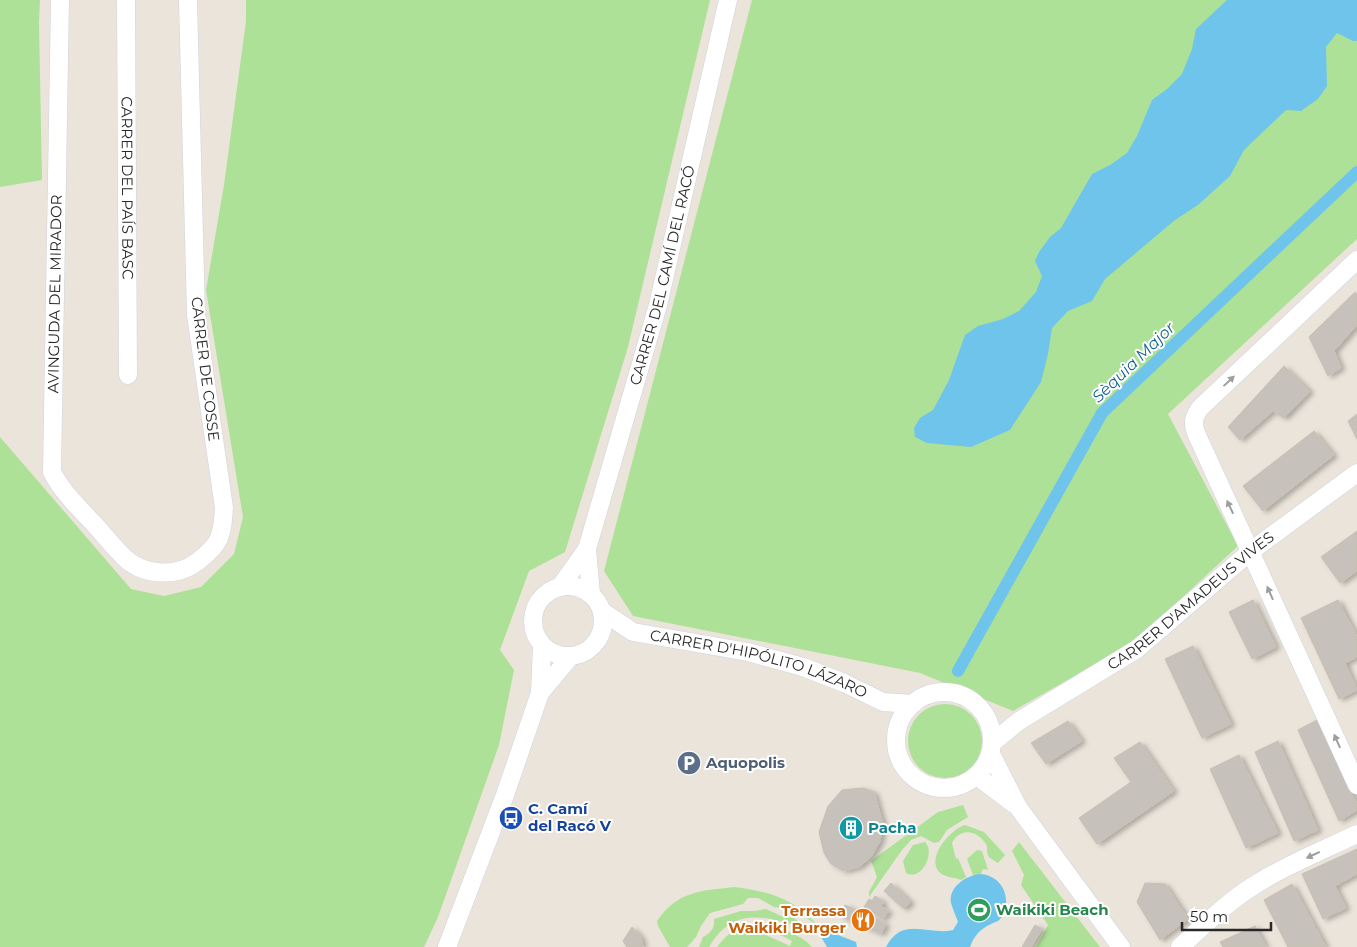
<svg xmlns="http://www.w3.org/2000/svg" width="1357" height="947" font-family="Montserrat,sans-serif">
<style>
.green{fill:#ade197}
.water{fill:#6fc4eb}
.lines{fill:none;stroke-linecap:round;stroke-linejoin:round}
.canal{stroke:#6fc4eb;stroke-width:12}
.building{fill:#c6c1ba;stroke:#c6c0b4;filter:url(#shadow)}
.minor-casing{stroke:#d0d2e1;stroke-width:19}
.minor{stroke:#fff;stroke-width:18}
.oneway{fill:#9e9e9e}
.labels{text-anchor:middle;stroke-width:4;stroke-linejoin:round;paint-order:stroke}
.street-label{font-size:15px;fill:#282828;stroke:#fff}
.service-label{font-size:15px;font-weight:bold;fill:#4e5e75;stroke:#fff;text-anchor:start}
.transit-label{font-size:15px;font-weight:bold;fill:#164399;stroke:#fff;text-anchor:start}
.culture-label{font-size:15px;font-weight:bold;fill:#0d838f;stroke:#fff;text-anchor:start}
.leisure-label{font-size:15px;font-weight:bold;fill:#27864d;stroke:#fff;text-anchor:start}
.food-label{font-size:15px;font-weight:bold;fill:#c56008;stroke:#fff;text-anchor:end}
.water-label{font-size:16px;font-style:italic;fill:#106195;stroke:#fff}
</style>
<defs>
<filter id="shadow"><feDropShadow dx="4" dy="2" stdDeviation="2.5" flood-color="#0004"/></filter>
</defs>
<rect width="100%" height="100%" fill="#ebe4da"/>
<!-- green -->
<path class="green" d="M0 0H40L39 23 42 180 0 187Z
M246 0H710L628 347 565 552 529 571 500 650 514 670 499 745 438 917 424 947H0V437L131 589 164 596 201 587 234 554 243 517 206 290 224 185 246 21Z
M752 0H1357V239L1168 414 1238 546 1134 642 1013 711 920 673 633 616 604 571Z
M908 741a37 37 0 1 1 74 0a37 37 0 1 1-74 0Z
M963 805 968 817 947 830 939 842 934 843 921 836 911 840 902 850 869 897V892L877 877 871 861 938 812Z
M965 825 984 832 1005 855 998 863C988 857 987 857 987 846 979 831 961 826 952 843L956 859 958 858 966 877 961 880C954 877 946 878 939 872 926 857 951 829 965 825Z
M925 842C936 853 921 882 906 873L903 861 913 845Z
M1019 842 1100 947H1036L1048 925 1021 885 1024 875 1012 851Z
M977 850 982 851 988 870 983 869 981 874 973 875 967 859Z
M734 887C767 891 794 898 817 925L793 909 774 907 758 898H748L743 904 710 913 701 926 696 937 687 947H670L658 926 657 921C678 891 700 891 734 887Z
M766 909 781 916 794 918 810 930C769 918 735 903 709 947H699L703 937C710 933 715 929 714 919L741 911H755Z
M751 924H758L766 935 790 946 792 941 775 932 766 925C782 929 801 934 812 947H717C727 934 735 928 751 924Z"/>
<!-- water -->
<path class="water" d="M1227 0H1357V41H1353L1337 33 1326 47 1327 86 1318 99 1301 111 1286 110 1244 150 1230 176 1198 205 1175 220 1105 279 1092 301 1068 311 1052 328 1048 354 1041 382 1010 430 971 447 927 443 915 437 914 428 920 418 933 410 940 397 949 380 965 335 978 326 1003 319 1019 311 1036 292 1042 276 1035 261 1039 252 1050 237 1061 228 1092 174 1110 165 1127 153 1137 136 1152 100 1167 89 1182 74 1192 49 1196 29Z
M979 874C986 874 995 877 1000 884 1008 893 1009 912 998 921 996 922 993 923 991 924 980 929 974 936 970 947H886C902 915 930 936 953 930L958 922C956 916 953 910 951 903 948 888 965 876 979 874Z
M825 930 856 942 857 947H827L820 935Z"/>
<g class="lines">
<!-- canal -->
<path class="canal" d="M958 671 1102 413 1357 172"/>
</g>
<!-- building -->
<path class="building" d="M1355 292 1357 295V325L1334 351 1341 368 1328 376 1309 337Z
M1284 366 1310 391 1284 418 1273 411 1240 440 1228 427Z
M1357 414V439L1348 421Z
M1314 431 1334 455 1263 511 1243 486Z
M1357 531V571L1340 583 1321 557Z
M1253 600 1276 647 1252 659 1229 612Z
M1338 600 1357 637V657L1345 663 1357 690 1339 699 1301 618Z
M1193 646 1231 724 1202 738 1165 659Z
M1317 720 1357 804V810L1339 821 1298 730Z
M1068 721 1082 741 1046 764 1031 743Z
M1278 741 1318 830 1294 841 1255 752Z
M1140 742 1174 791 1097 844 1079 818 1131 782 1114 758Z
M1239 755 1278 833 1246 848 1210 769Z
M863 788 874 792 883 824 880 841 871 857 859 867 844 871 831 864 824 853 819 832 828 806 842 790Z
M1357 849V874L1335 886 1346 908 1323 919 1302 874Z
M891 883 911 902 904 909 884 891Z
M1145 883 1165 884 1188 919 1160 940 1137 902Z
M1292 884 1326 947H1288L1264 900Z
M875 896 884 902 881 906 889 911 883 919 864 907 869 899 872 901Z
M845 905 886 924 881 934 840 916Z
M1035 925 1042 929 1031 947H1022Z
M1255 926 1266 947H1223L1220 942Z
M632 927 641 937 643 947H627L623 941Z"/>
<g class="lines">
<!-- minor casing -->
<g class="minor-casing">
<g id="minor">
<path d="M60 0 52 472C63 493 79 508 95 525 105 536 115 549 126 559 145 576 177 577 197 562 221 544 222 536 224 508L196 315 188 0"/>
<path id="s1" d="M126 0 128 375"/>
<path d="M1357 260 1200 408C1194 417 1192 422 1196 433L1357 785"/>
<path id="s2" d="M587 549 658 305 728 0"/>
<circle cx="568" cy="621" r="35"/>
<path d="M560 587 587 549 591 594"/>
<path id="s3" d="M603 612 633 632 748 652 803 667 844 683 883 702 913 704"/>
<circle cx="944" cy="740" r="48"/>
<path d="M540 693 570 657"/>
<path id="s4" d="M992 743 1019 721 1137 649 1251 551 1357 473"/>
<path d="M991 754 1018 807 1121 947"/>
<path d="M977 776 1014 804"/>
<path d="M447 947 505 795 540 693 542 645"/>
<path d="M1180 947C1201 928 1221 908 1244 892 1279 868 1319 852 1357 834"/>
</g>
</g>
<!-- minor -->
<use href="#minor" class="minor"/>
</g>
<!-- one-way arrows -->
<defs><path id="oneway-solid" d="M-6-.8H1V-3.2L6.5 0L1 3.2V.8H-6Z" transform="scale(1.25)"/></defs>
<g class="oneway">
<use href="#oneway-solid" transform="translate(1229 381) rotate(-43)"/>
<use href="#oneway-solid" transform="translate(1230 507) rotate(-115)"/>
<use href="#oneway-solid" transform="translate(1270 593) rotate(-114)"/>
<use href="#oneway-solid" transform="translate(1337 741) rotate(-114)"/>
<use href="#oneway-solid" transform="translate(1313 855) rotate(155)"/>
</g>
<!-- icons -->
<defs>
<g id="parking-disc" transform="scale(1.25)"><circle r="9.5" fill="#5c6f8a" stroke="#fff"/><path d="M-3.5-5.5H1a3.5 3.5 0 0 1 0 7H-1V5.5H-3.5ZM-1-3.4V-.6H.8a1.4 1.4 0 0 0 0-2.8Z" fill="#fff"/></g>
<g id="bus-disc" transform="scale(1.25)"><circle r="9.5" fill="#1a4fb4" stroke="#fff"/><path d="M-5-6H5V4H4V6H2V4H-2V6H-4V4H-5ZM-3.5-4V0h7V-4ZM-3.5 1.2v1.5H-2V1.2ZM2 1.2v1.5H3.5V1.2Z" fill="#fff"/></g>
<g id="building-disc" transform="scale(1.25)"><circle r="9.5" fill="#0f9aa8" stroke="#fff"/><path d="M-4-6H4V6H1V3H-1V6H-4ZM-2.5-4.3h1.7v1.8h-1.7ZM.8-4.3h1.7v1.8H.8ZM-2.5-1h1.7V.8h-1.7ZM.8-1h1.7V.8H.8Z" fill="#fff"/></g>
<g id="stadium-disc" transform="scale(1.25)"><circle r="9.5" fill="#2e9e5b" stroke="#fff"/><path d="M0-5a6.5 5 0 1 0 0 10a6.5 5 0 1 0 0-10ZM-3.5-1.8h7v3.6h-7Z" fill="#fff"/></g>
<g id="restaurant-disc" transform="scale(1.25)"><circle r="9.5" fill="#e8710a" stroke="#fff"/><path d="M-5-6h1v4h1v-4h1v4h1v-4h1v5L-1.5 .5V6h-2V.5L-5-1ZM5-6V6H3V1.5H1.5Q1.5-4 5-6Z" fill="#fff"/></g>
</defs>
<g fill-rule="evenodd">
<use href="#parking-disc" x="689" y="763"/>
<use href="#bus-disc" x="511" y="818"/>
<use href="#building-disc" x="851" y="828"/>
<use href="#stadium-disc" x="979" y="910"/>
<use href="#restaurant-disc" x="863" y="920"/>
</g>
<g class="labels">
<!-- street labels -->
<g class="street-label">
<text dy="5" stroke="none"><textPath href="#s1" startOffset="188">CARRER DEL PAÍS BASC</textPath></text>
<text dy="5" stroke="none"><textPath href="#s2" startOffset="284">CARRER DEL CAMÍ DEL RACÓ</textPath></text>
<text transform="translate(55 294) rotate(-89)" y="5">AVINGUDA DEL MIRADOR</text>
<text transform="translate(205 369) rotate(83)" y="5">CARRER DE COSSE</text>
<text dy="5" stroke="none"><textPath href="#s4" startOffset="245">CARRER D'AMADEUS VIVES</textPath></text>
<text dy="5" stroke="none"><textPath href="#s3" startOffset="166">CARRER D'HIPÓLITO LÁZARO</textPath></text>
</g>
<!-- service labels -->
<g class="service-label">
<text x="706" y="768">Aquopolis</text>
</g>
<!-- transit labels -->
<g class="transit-label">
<text x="528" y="814">C. Camí<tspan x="528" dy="17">del Racó V</tspan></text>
</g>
<!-- culture labels -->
<g class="culture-label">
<text x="868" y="833">Pacha</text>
</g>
<!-- leisure labels -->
<g class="leisure-label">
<text x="996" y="915">Waikiki Beach</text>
</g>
<!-- food labels -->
<g class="food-label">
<text x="846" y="916">Terrassa<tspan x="846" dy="17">Waikiki Burger</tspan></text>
</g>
<!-- water labels -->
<g class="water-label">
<text transform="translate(1133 362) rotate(-44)" y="6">Sèquia Major</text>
</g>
</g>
<!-- scale -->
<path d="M1182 922v8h89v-8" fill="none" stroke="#282828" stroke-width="2.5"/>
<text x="1190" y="922" font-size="15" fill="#282828" stroke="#ffffff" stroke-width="4" paint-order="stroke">50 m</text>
</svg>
